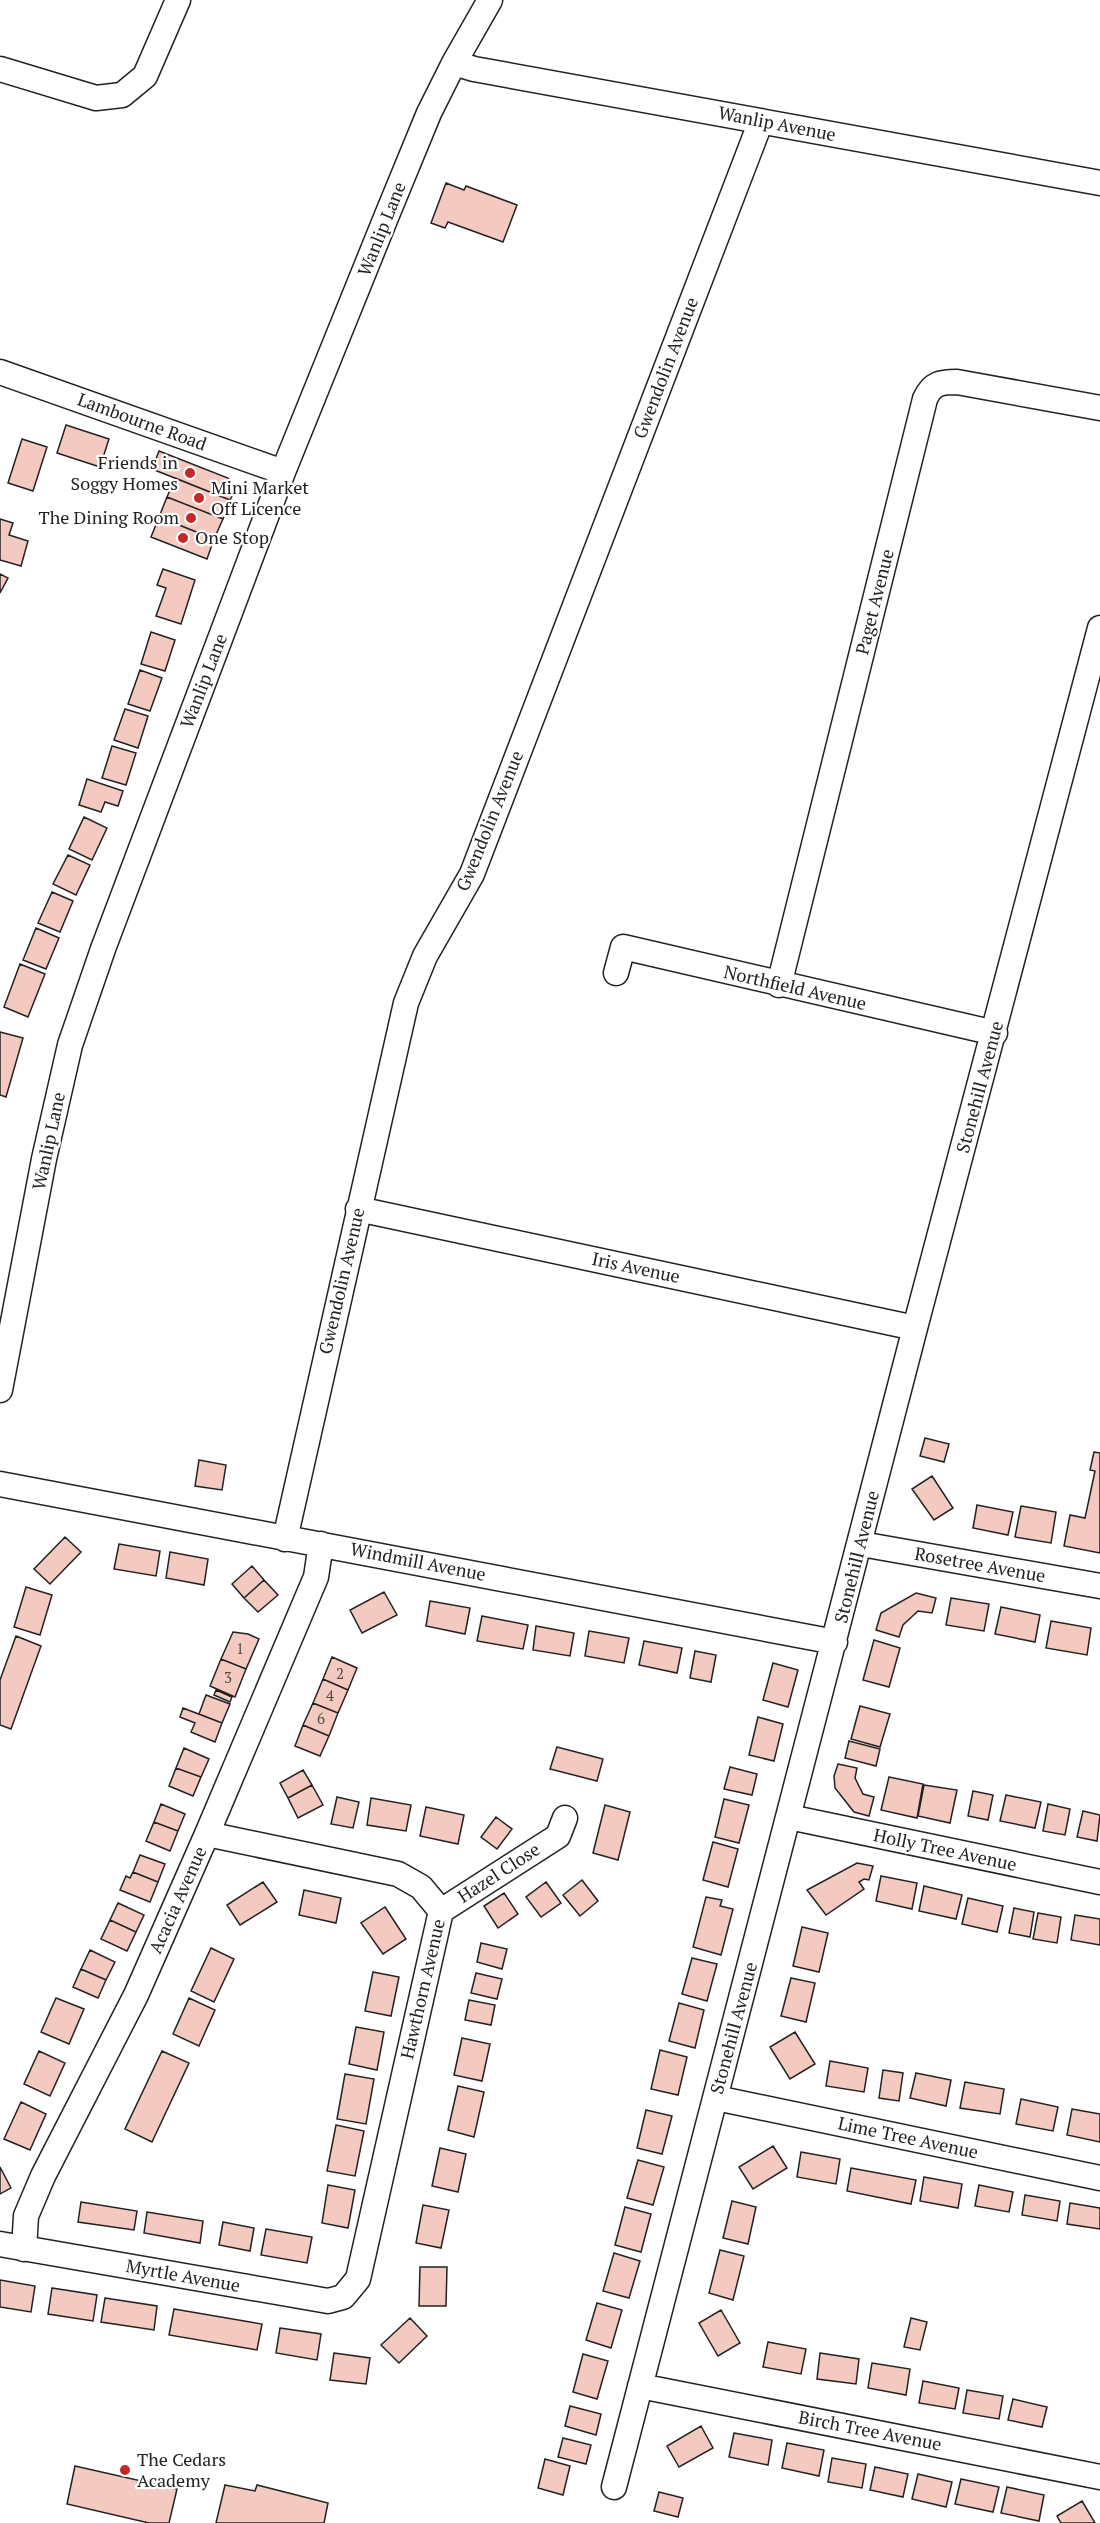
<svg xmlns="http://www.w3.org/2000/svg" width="1100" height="2523" font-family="'PT Serif',serif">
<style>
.building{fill:#f3c9c0;stroke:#222;stroke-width:1.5}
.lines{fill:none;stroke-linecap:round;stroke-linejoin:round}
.minor-casing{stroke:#222;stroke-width:27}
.minor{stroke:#fff;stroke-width:24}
.poi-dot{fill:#c62828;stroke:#fff;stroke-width:2}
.labels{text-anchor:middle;stroke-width:4.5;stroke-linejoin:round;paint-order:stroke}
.number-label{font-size:15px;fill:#564c4a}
.street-label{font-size:18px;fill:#222;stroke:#fff}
.poi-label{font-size:18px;fill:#222;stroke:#fff;text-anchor:start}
</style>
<rect width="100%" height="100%" fill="#fff"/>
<!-- building -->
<path class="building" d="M446 183 464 190 466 186 517 205 503 242 448 222 445 228 431 223Z
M66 425 109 439 100 467 57 453Z
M22 439 47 447 33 491 8 483Z
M159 451 228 478 235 490 230 500 152 469Z
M175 478 230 500 223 519 167 497Z
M167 497 223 519 214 539 159 517Z
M159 517 214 539 207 559 151 537Z
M0 519 13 523 9 535 28 541 21 566 0 560Z
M163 569 195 580 181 624 156 616 166 588 157 585Z
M0 574 8 578 0 593Z
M151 632 175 640 165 671 141 664Z
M140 670 162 678 150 711 128 704Z
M125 709 148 716 138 748 114 740Z
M112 746 136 753 126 785 102 778Z
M87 779 123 791 118 806 105 802 101 812 79 805Z
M84 817 107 828 92 860 69 849Z
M68 855 90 865 76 895 53 884Z
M52 892 73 901 60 932 38 923Z
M36 928 59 938 46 969 23 960Z
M20 964 45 974 28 1017 4 1007Z
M0 1032 23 1038 6 1097 0 1095Z
M925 1438 949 1444 944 1462 920 1456Z
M1094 1452 1100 1453V1553L1064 1546 1070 1515 1085 1518 1095 1471 1090 1470Z
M199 1460 226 1465 222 1490 195 1486Z
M932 1476 953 1508 934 1520 912 1489Z
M977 1505 1013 1512 1008 1535 973 1528Z
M1021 1506 1056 1512 1051 1543 1015 1537Z
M65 1537 81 1552 50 1584 34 1569Z
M119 1544 160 1551 156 1576 114 1569Z
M170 1552 208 1559 204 1585 166 1578Z
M252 1566 264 1580 244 1598 232 1584Z
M264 1580 278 1595 258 1612 244 1598Z
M26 1587 52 1595 40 1635 14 1627Z
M384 1592 397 1615 362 1633 350 1610Z
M916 1593 936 1598 932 1613 918 1611 903 1625 899 1637 876 1630 881 1613Z
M951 1598 989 1604 984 1631 946 1625Z
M430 1601 470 1608 465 1634 426 1626Z
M1001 1607 1040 1615 1035 1642 995 1634Z
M482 1616 528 1625 523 1649 477 1641Z
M1051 1621 1091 1628 1087 1655 1046 1648Z
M536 1626 574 1633 570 1656 533 1650Z
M589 1631 629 1638 624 1663 585 1656Z
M233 1632 248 1634 259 1639 246 1669 221 1659Z
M16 1636 41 1646 11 1729 0 1725V1680Z
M874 1640 900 1648 889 1687 863 1680Z
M644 1641 682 1648 677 1673 639 1665Z
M695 1651 716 1655 711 1682 690 1678Z
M332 1657 357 1668 348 1690 323 1679Z
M221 1659 246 1669 235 1697 210 1686Z
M773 1663 798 1670 788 1707 763 1700Z
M323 1679 348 1690 338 1713 313 1703Z
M216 1690 232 1697 230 1702 214 1695Z
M206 1695 230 1704 222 1723 199 1714Z
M313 1703 338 1713 329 1736 303 1725Z
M860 1706 890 1714 880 1747 851 1739Z
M183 1708 222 1723 215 1742 191 1732 195 1723 180 1717Z
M758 1717 783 1724 774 1761 749 1755Z
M303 1725 329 1736 320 1756 295 1746Z
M849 1741 880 1749 876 1766 845 1758Z
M557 1747 603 1759 597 1781 550 1769Z
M184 1748 209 1759 201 1777 176 1768Z
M838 1764 857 1768 855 1778 863 1794 874 1797 869 1816 854 1812 835 1788 834 1776Z
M730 1767 757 1774 752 1795 724 1789Z
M176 1768 201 1777 193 1796 169 1786Z
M303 1770 312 1785 288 1798 280 1783Z
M889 1777 923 1784 917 1818 881 1810Z
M312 1785 323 1805 298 1818 288 1798Z
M924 1785 957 1790 950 1823 918 1816Z
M973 1791 993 1795 988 1820 968 1816Z
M1006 1795 1041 1802 1035 1828 1000 1821Z
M337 1797 359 1802 353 1828 331 1824Z
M371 1798 411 1805 406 1831 367 1825Z
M724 1799 749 1805 739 1843 715 1837Z
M161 1804 185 1814 178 1831 154 1822Z
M1048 1804 1070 1809 1065 1835 1043 1831Z
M605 1805 630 1812 618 1860 593 1853Z
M426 1807 464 1815 458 1844 420 1836Z
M1083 1811 1100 1815 1097 1841 1077 1837Z
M496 1817 512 1829 497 1849 481 1837Z
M154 1822 178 1831 170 1851 146 1841Z
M713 1842 738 1849 728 1887 703 1880Z
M140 1855 165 1864 158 1882 133 1872Z
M857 1863 873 1866 869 1880 864 1879 859 1882 864 1889 826 1915 807 1890Z
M133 1872 158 1882 150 1902 120 1890 126 1876 130 1878Z
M881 1876 917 1883 912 1909 876 1901Z
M582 1880 598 1901 580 1916 563 1895Z
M263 1882 277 1902 240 1925 227 1905Z
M546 1882 561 1903 541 1917 526 1897Z
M924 1886 962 1895 956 1919 919 1911Z
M304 1890 341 1898 336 1923 299 1915Z
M504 1893 518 1914 498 1928 484 1906Z
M706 1897 722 1900 720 1906 733 1909 721 1955 693 1947Z
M968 1898 1003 1906 997 1932 962 1924Z
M118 1903 144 1915 136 1932 110 1920Z
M385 1907 406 1939 383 1954 361 1923Z
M1014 1908 1034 1912 1030 1937 1009 1933Z
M1038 1913 1061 1917 1057 1943 1033 1939Z
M1075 1915 1100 1919V1945L1071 1940Z
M110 1920 136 1932 127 1951 101 1939Z
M802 1927 828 1933 819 1972 793 1966Z
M481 1943 507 1949 502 1969 477 1962Z
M211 1948 234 1959 214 2002 191 1991Z
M90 1950 115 1962 106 1980 81 1969Z
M692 1958 717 1964 707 2001 682 1994Z
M81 1969 106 1980 98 1998 73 1987Z
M373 1972 399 1977 391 2016 365 2011Z
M476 1973 502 1979 497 1999 471 1993Z
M791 1978 815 1983 806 2022 781 2016Z
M56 1998 84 2009 69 2044 41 2032Z
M189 1998 215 2010 199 2046 173 2034Z
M469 2000 495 2005 491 2025 465 2020Z
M679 2003 704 2010 695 2048 669 2041Z
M356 2027 384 2032 377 2070 349 2064Z
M795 2032 815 2064 790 2079 770 2047Z
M462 2038 490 2044 482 2081 454 2075Z
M660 2050 687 2057 678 2095 651 2089Z
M39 2051 65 2063 50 2096 24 2084Z
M162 2051 189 2063 152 2142 125 2129Z
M830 2061 868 2068 864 2092 826 2086Z
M883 2070 903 2073 899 2101 879 2098Z
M916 2073 951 2080 946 2106 910 2098Z
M345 2074 374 2079 366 2124 337 2119Z
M965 2082 1004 2089 1000 2114 960 2108Z
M458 2086 484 2092 474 2137 448 2130Z
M1021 2099 1058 2107 1053 2131 1016 2124Z
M21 2102 46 2114 30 2150 4 2139Z
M1072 2109 1100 2114V2142L1067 2135Z
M646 2110 672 2116 662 2154 637 2148Z
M336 2125 364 2131 355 2176 327 2171Z
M773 2146 787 2168 753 2189 739 2167Z
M440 2148 466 2154 458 2192 432 2186Z
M801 2152 840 2159 836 2184 797 2177Z
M638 2160 664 2167 653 2205 627 2198Z
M0 2167 11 2188 0 2194Z
M851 2168 916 2180 911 2204 847 2191Z
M924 2177 962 2184 958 2208 920 2201Z
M328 2185 355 2190 348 2228 322 2223Z
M979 2185 1013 2192 1009 2212 975 2206Z
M1025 2195 1060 2201 1057 2221 1022 2215Z
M732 2201 756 2207 748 2244 723 2238Z
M81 2202 137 2211 134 2230 78 2222Z
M1070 2203 1100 2208V2229L1067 2224Z
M423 2205 449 2210 441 2248 416 2243Z
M625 2207 651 2214 641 2252 615 2245Z
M147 2212 203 2221 200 2243 144 2233Z
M223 2222 254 2228 250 2251 219 2245Z
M266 2229 312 2237 307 2263 261 2255Z
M720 2250 744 2256 733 2300 709 2293Z
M614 2253 640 2261 629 2298 603 2291Z
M420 2267H447L446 2306H419Z
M0 2280 35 2286 31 2312 0 2307Z
M52 2288 97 2295 93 2321 48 2314Z
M105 2298 157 2306 154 2330 101 2322Z
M597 2303 622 2310 611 2348 586 2340Z
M174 2309 262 2324 257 2350 169 2335Z
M721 2310 740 2343 718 2356 699 2323Z
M410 2318 427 2336 399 2363 381 2345Z
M911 2318 927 2322 920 2350 904 2347Z
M280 2328 321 2334 317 2360 276 2353Z
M768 2342 806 2349 801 2374 763 2367Z
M334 2353 370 2358 366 2384 330 2380Z
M820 2353 859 2359 856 2384 817 2379Z
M583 2354 608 2361 597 2399 573 2392Z
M872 2363 910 2369 906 2395 868 2388Z
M923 2381 959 2388 955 2409 919 2403Z
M967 2390 1003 2396 999 2419 963 2413Z
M1013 2399 1047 2407 1042 2427 1008 2420Z
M570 2406 601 2414 596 2435 565 2426Z
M701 2426 713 2448 679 2467 667 2446Z
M734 2433 772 2440 768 2465 729 2457Z
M563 2438 591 2445 586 2464 558 2457Z
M787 2443 824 2450 819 2476 782 2468Z
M832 2458 866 2464 862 2488 828 2482Z
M545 2459 570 2466 563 2495 538 2488Z
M75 2466 177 2489 169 2523H149L67 2504Z
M875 2467 908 2474 903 2497 870 2490Z
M918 2474 952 2482 946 2507 912 2499Z
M961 2479 999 2487 993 2512 955 2504Z
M225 2485 255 2491 257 2485 328 2503 324 2523H216Z
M1007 2487 1044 2495 1039 2521 1001 2513Z
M659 2492 683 2498 678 2517 654 2511Z
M1082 2501 1095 2523H1061L1057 2516Z"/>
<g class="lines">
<!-- minor casing -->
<g class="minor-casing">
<path id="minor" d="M454 63 474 69 1100 183
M0 69 96 98 122 95 145 76 178 0
M0 372 283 472
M616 973 623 947 995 1033
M779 985 925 399C932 383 941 382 957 382L1100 408
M358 1209 915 1328
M0 1390 44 1159 70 1045 103 949 283 472 387 215 429 113 454 63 490 0
M0 1484 835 1642
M285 1539 406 1003 425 956 472 874 761 121
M861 1544 1100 1586
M789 1817 1100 1882
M441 1911 558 1836 565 1818
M716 2098 1100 2178
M0 2244 328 2301 343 2297 358 2279 441 1911 421 1887 398 1874 207 1834
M24 2249 26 2216 43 2176 136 1995 207 1834 316 1577 321 1544
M640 2386 1100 2477
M614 2487 915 1328 1100 628"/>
</g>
<!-- minor -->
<use href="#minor" class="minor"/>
</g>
<!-- markers -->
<g class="poi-dot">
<circle cx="190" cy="473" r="6"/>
<circle cx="199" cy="498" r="6"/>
<circle cx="191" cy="518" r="6"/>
<circle cx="183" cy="538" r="6"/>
<circle cx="125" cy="2470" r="6"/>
</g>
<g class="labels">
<!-- number labels -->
<g class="number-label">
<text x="240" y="1654">1</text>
<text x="340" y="1679">2</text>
<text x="228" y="1683">3</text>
<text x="330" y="1701">4</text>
<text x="321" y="1724">6</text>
</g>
<!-- street labels -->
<g class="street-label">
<text transform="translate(777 124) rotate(11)" y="6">Wanlip Avenue</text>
<text transform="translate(382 229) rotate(-68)" y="6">Wanlip Lane</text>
<text transform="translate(666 368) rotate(-69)" y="6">Gwendolin Avenue</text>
<text transform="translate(142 422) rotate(20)" y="6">Lambourne Road</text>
<text transform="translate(875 602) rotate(-76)" y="6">Paget Avenue</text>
<text transform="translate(204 681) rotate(-69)" y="6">Wanlip Lane</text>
<text transform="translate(490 821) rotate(-68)" y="6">Gwendolin Avenue</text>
<text transform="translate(795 988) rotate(13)" y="6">Northfield Avenue</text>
<text transform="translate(980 1087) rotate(-75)" y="6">Stonehill Avenue</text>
<text transform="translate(49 1141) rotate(-78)" y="6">Wanlip Lane</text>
<text transform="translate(636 1268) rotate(12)" y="6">Iris Avenue</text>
<text transform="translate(342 1281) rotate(-77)" y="6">Gwendolin Avenue</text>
<text transform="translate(857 1557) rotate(-76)" y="6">Stonehill Avenue</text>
<text transform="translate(418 1562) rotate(11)" y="6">Windmill Avenue</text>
<text transform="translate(980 1565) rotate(10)" y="6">Rosetree Avenue</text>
<text transform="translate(945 1850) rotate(12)" y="6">Holly Tree Avenue</text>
<text transform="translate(499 1873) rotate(-33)" y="6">Hazel Close</text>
<text transform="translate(178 1900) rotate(-66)" y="6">Acacia Avenue</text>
<text transform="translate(423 1989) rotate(-77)" y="6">Hawthorn Avenue</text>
<text transform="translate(734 2028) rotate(-75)" y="6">Stonehill Avenue</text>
<text transform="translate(908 2138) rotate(12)" y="6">Lime Tree Avenue</text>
<text transform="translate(183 2276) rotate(10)" y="6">Myrtle Avenue</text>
<text transform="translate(870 2431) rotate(11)" y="6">Birch Tree Avenue</text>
</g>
<!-- poi labels -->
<g class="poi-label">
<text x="178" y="469" text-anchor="end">Friends in<tspan x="178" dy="21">Soggy Homes</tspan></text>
<text x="211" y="494">Mini Market<tspan x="211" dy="21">Off Licence</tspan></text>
<text x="179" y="524" text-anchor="end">The Dining Room</text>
<text x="195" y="544">One Stop</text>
<text x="137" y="2466">The Cedars<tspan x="137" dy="21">Academy</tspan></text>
</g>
</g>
</svg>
